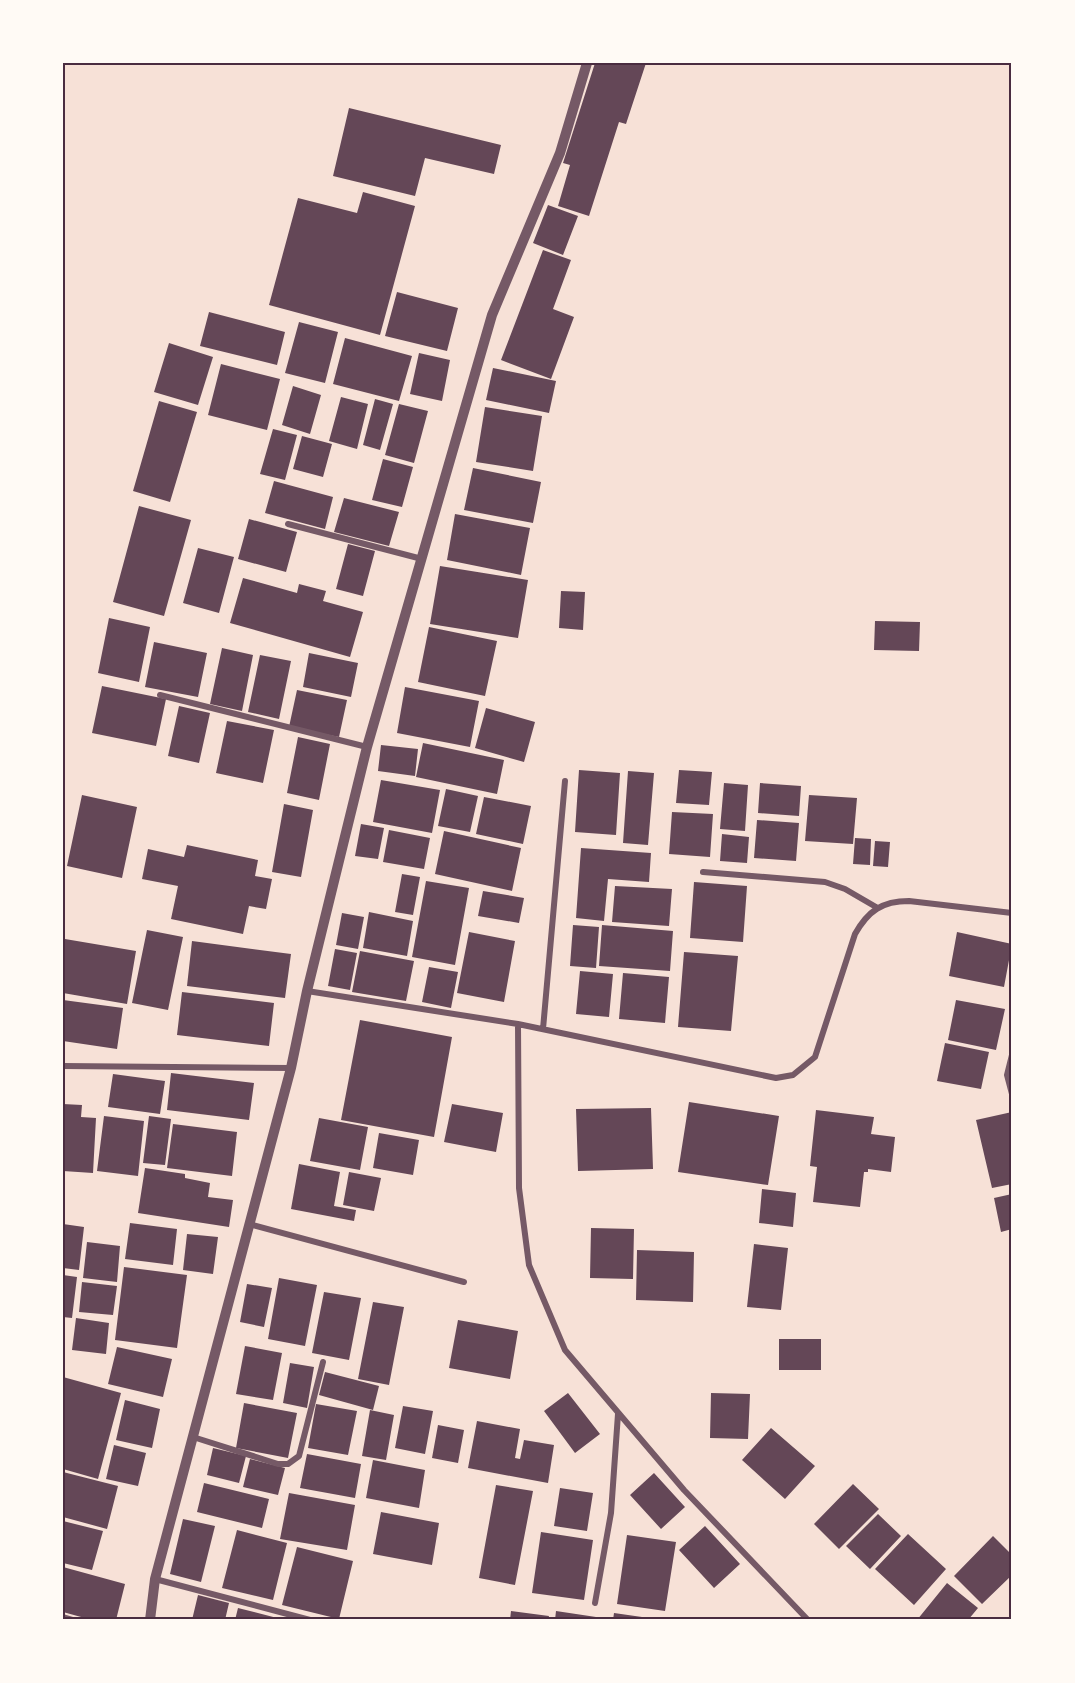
<svg xmlns="http://www.w3.org/2000/svg" width="1075" height="1683" font-family="'Work Sans',sans-serif">
<style>
.building{fill:#644757}
.lines{fill:none;stroke-linecap:round;stroke-linejoin:round}
.minor{stroke:#755966;stroke-width:6}
.tertiary{stroke:#755966;stroke-width:10}
.neatline{fill:none;stroke:#4a2c40;stroke-width:2}
</style>
<rect width="100%" height="100%" fill="#f7e1d7"/>
<!-- building -->
<path class="building" d="M595 63H646L626 124 619 122 589 216 558 206 570 165 563 163Z
M349 108 501 145 494 174 425 158 415 196 333 176Z
M363 192 415 206 380 335 269 305 298 198 357 213Z
M548 205 578 216 563 255 533 243Z
M543 250 571 260 553 309 574 317 551 379 501 360Z
M397 292 458 308 447 351 385 336Z
M209 312 285 332 277 365 200 346Z
M299 322 338 332 325 383 285 373Z
M345 338 412 356 399 401 333 384Z
M169 343 213 357 198 405 154 392Z
M419 353 450 360 442 401 410 394Z
M221 364 280 379 267 430 208 415Z
M493 368 556 381 549 413 486 400Z
M293 386 321 395 310 434 282 425Z
M341 397 368 404 357 449 329 441Z
M375 399 393 404 380 450 363 445Z
M159 401 197 412 170 502 133 491Z
M399 404 428 411 414 463 385 455Z
M485 407 542 416 533 471 476 462Z
M273 429 297 435 285 480 260 474Z
M302 436 332 444 323 477 293 469Z
M383 459 413 467 402 507 372 500Z
M473 468 541 482 533 523 464 510Z
M274 481 333 497 325 529 265 513Z
M344 498 399 512 389 546 334 532Z
M139 506 191 520 164 616 113 602Z
M455 514 530 528 521 575 447 560Z
M249 519 297 532 286 572 238 559Z
M348 544 375 551 363 596 336 589Z
M198 548 234 557 219 613 183 603Z
M440 566 528 580 518 638 430 624Z
M243 578 297 593 299 584 326 591 323 601 363 612 350 657 230 623Z
M561 591 585 592 583 630 559 628Z
M109 618 150 627 139 682 98 673Z
M875 621 920 622 919 651 874 650Z
M429 627 497 641 485 696 418 682Z
M154 642 207 653 198 697 145 687Z
M222 648 253 655 242 711 210 704Z
M309 653 358 663 351 697 303 687Z
M260 655 291 661 279 719 248 712Z
M102 686 166 699 156 746 92 733Z
M405 687 479 701 470 747 397 733Z
M297 690 347 700 339 737 289 727Z
M179 706 210 713 199 763 168 756Z
M486 708 535 722 524 762 475 748Z
M227 721 274 730 263 783 216 773Z
M298 737 330 744 319 800 287 793Z
M423 743 504 760 497 794 416 777Z
M381 745 418 749 415 776 378 771Z
M579 770 620 773 616 835 575 832Z
M679 770 712 772 709 805 676 803Z
M628 771 654 773 648 845 623 843Z
M381 780 440 790 432 833 373 822Z
M724 783 748 785 745 831 720 829Z
M760 783 801 786 799 816 758 813Z
M446 789 478 796 470 832 438 826Z
M82 795 137 807 122 878 67 866Z
M809 795 857 798 853 844 805 841Z
M484 797 531 806 523 844 476 834Z
M284 804 313 810 301 877 272 872Z
M672 812 713 814 710 857 669 854Z
M757 820 799 823 796 861 754 858Z
M361 824 384 828 378 859 355 856Z
M389 830 430 838 424 869 383 862Z
M444 831 521 848 512 891 435 874Z
M722 834 749 837 747 863 720 861Z
M855 838 871 839 870 865 853 864Z
M875 841 890 842 888 867 873 866Z
M187 845 258 860 255 876 272 879 266 909 249 906 243 934 171 919 178 886 142 879 148 849 184 857Z
M581 848 651 853 649 882 608 879 604 921 576 918Z
M402 874 420 877 413 915 395 912Z
M426 881 469 888 455 965 412 957Z
M694 882 747 886 743 942 690 938Z
M615 886 672 889 669 926 612 922Z
M483 891 524 898 519 923 478 916Z
M369 912 413 921 407 956 363 948Z
M342 913 364 917 358 949 336 945Z
M573 925 599 927 596 968 570 966Z
M602 925 673 931 670 971 599 966Z
M147 930 183 937 168 1010 132 1003Z
M469 932 515 941 504 1002 457 993Z
M957 932 1012 944 1004 987 949 976Z
M65 939 136 951 127 1004 63 993Z
M192 941 291 954 285 998 187 986Z
M335 949 357 953 350 990 328 986Z
M360 951 414 961 406 1001 352 992Z
M684 952 738 956 731 1031 678 1027Z
M429 967 458 972 451 1008 422 1002Z
M580 971 613 974 609 1017 576 1014Z
M623 973 669 977 665 1023 619 1019Z
M182 992 274 1003 269 1046 177 1035Z
M63 1000 123 1008 117 1049 63 1041Z
M956 1000 1005 1009 996 1050 948 1040Z
M360 1020 452 1037 434 1137 341 1120Z
M945 1043 989 1052 981 1089 937 1081Z
M171 1073 254 1083 249 1120 167 1110Z
M113 1074 165 1081 160 1114 108 1107Z
M689 1102 779 1116 768 1185 678 1172Z
M63 1104 82 1105 81 1117 96 1118 93 1173 63 1171Z
M452 1104 503 1113 496 1152 444 1142Z
M651 1108 653 1169 578 1171 576 1109Z
M816 1110 874 1117 871 1134 895 1137 891 1172 868 1169V1172H864L860 1207 813 1202 817 1167 810 1166Z
M1012 1112V1184L992 1188 976 1120Z
M104 1116 144 1121 138 1176 97 1171Z
M149 1116 171 1119 165 1165 143 1163Z
M319 1118 368 1127 360 1170 310 1161Z
M173 1124 237 1132 232 1176 167 1168Z
M379 1133 419 1140 413 1175 373 1168Z
M299 1164 340 1172 334 1206 356 1210 354 1221 291 1209Z
M145 1168 185 1174V1178L210 1183 208 1197 233 1200 229 1227 138 1213Z
M349 1172 381 1178 374 1211 343 1205Z
M762 1189 796 1193 793 1227 759 1223Z
M1012 1194V1229L1001 1232 994 1198Z
M130 1223 177 1229 173 1265 125 1259Z
M63 1224 84 1227 79 1270 63 1268Z
M591 1228 634 1229 633 1279 590 1278Z
M187 1234 218 1237 213 1274 183 1270Z
M87 1242 120 1246 117 1282 83 1278Z
M754 1244 788 1248 781 1310 747 1307Z
M637 1250 694 1252 693 1302 636 1300Z
M124 1267 187 1275 177 1348 115 1340Z
M63 1275 77 1277 72 1318 63 1317Z
M279 1278 317 1285 305 1346 268 1339Z
M82 1282 117 1286 113 1315 79 1312Z
M247 1284 272 1288 264 1327 240 1322Z
M324 1292 361 1298 349 1360 312 1353Z
M373 1302 404 1307 389 1385 358 1379Z
M76 1318 109 1323 106 1354 72 1350Z
M458 1320 518 1331 510 1379 449 1368Z
M779 1339H821V1370H779Z
M245 1346 282 1353 273 1400 236 1394Z
M117 1347 172 1359 163 1397 108 1384Z
M290 1363 314 1367 307 1408 283 1403Z
M325 1372 379 1386 373 1410 319 1395Z
M63 1377 121 1393 98 1479 63 1469Z
M568 1393 600 1434 575 1453 544 1411Z
M711 1393 750 1394 748 1439 710 1438Z
M125 1400 160 1409 152 1448 116 1440Z
M244 1403 297 1413 288 1458 236 1448Z
M316 1404 357 1411 348 1455 308 1448Z
M403 1406 433 1411 425 1454 395 1448Z
M370 1410 394 1415 386 1460 362 1456Z
M477 1421 520 1429 515 1458 520 1459 524 1440 554 1445 548 1483 468 1468Z
M438 1425 464 1430 458 1463 432 1458Z
M771 1428 815 1466 785 1499 742 1460Z
M114 1445 146 1453 138 1486 106 1479Z
M213 1448 246 1456 239 1483 207 1475Z
M307 1454 361 1464 355 1498 300 1488Z
M250 1459 285 1468 278 1495 243 1487Z
M373 1460 425 1470 419 1508 366 1498Z
M63 1472 118 1486 107 1529 63 1517Z
M654 1473 685 1507 661 1529 630 1495Z
M204 1483 269 1499 262 1528 197 1512Z
M853 1484 879 1509 839 1549 814 1524Z
M496 1485 533 1491 515 1585 479 1578Z
M560 1488 593 1493 587 1531 554 1526Z
M289 1493 355 1505 347 1550 280 1539Z
M381 1512 439 1523 432 1565 373 1554Z
M878 1514 901 1536 870 1569 846 1546Z
M183 1519 215 1526 201 1582 170 1574Z
M63 1521 103 1531 92 1570 63 1563Z
M705 1526 740 1564 714 1588 679 1550Z
M237 1530 287 1543 273 1600 222 1588Z
M541 1532 593 1540 584 1600 532 1593Z
M908 1534 946 1569 914 1605 875 1569Z
M627 1535 676 1542 665 1611 617 1604Z
M993 1536 1012 1555V1575L982 1604 954 1576Z
M297 1547 353 1561 339 1619 282 1605Z
M63 1567 125 1584 116 1620H92L63 1612Z
M947 1583 978 1608 968 1620H917Z
M198 1595 229 1603 225 1620H192Z
M238 1608 281 1619V1620H235Z
M511 1611 549 1616 548 1620H510Z
M556 1611 596 1617V1620H555Z
M614 1613 656 1619 655 1620H613Z"/>
<g class="lines">
<!-- minor -->
<path class="minor" d="M288 524 422 559
M160 695 367 747
M703 872 825 882 845 889 876 907
M307 991 518 1024 776 1078 793 1075 815 1057 855 934C868 911 882 901 909 901L1012 913
M518 1024 519 1188 529 1265 565 1350 684 1490 808 1620
M543 1029 565 781
M1012 1055 1007 1075 1012 1094
M63 1066 291 1068
M249 1224 464 1282
M193 1437 278 1464H288L299 1456 323 1362
M155 1579 310 1620
M595 1603 611 1513 618 1414
M63 1617 73 1620"/>
<!-- tertiary -->
<path class="tertiary" d="M150 1620 155 1579 291 1068 307 991 367 747 492 315 560 153 587 63"/>
</g>
<!-- border -->
<rect width="1075" height="1683" fill="none" stroke="#fffaf5" stroke-width="129"/>
<rect x="64" y="64" width="946" height="1554" class="neatline"/>
</svg>
